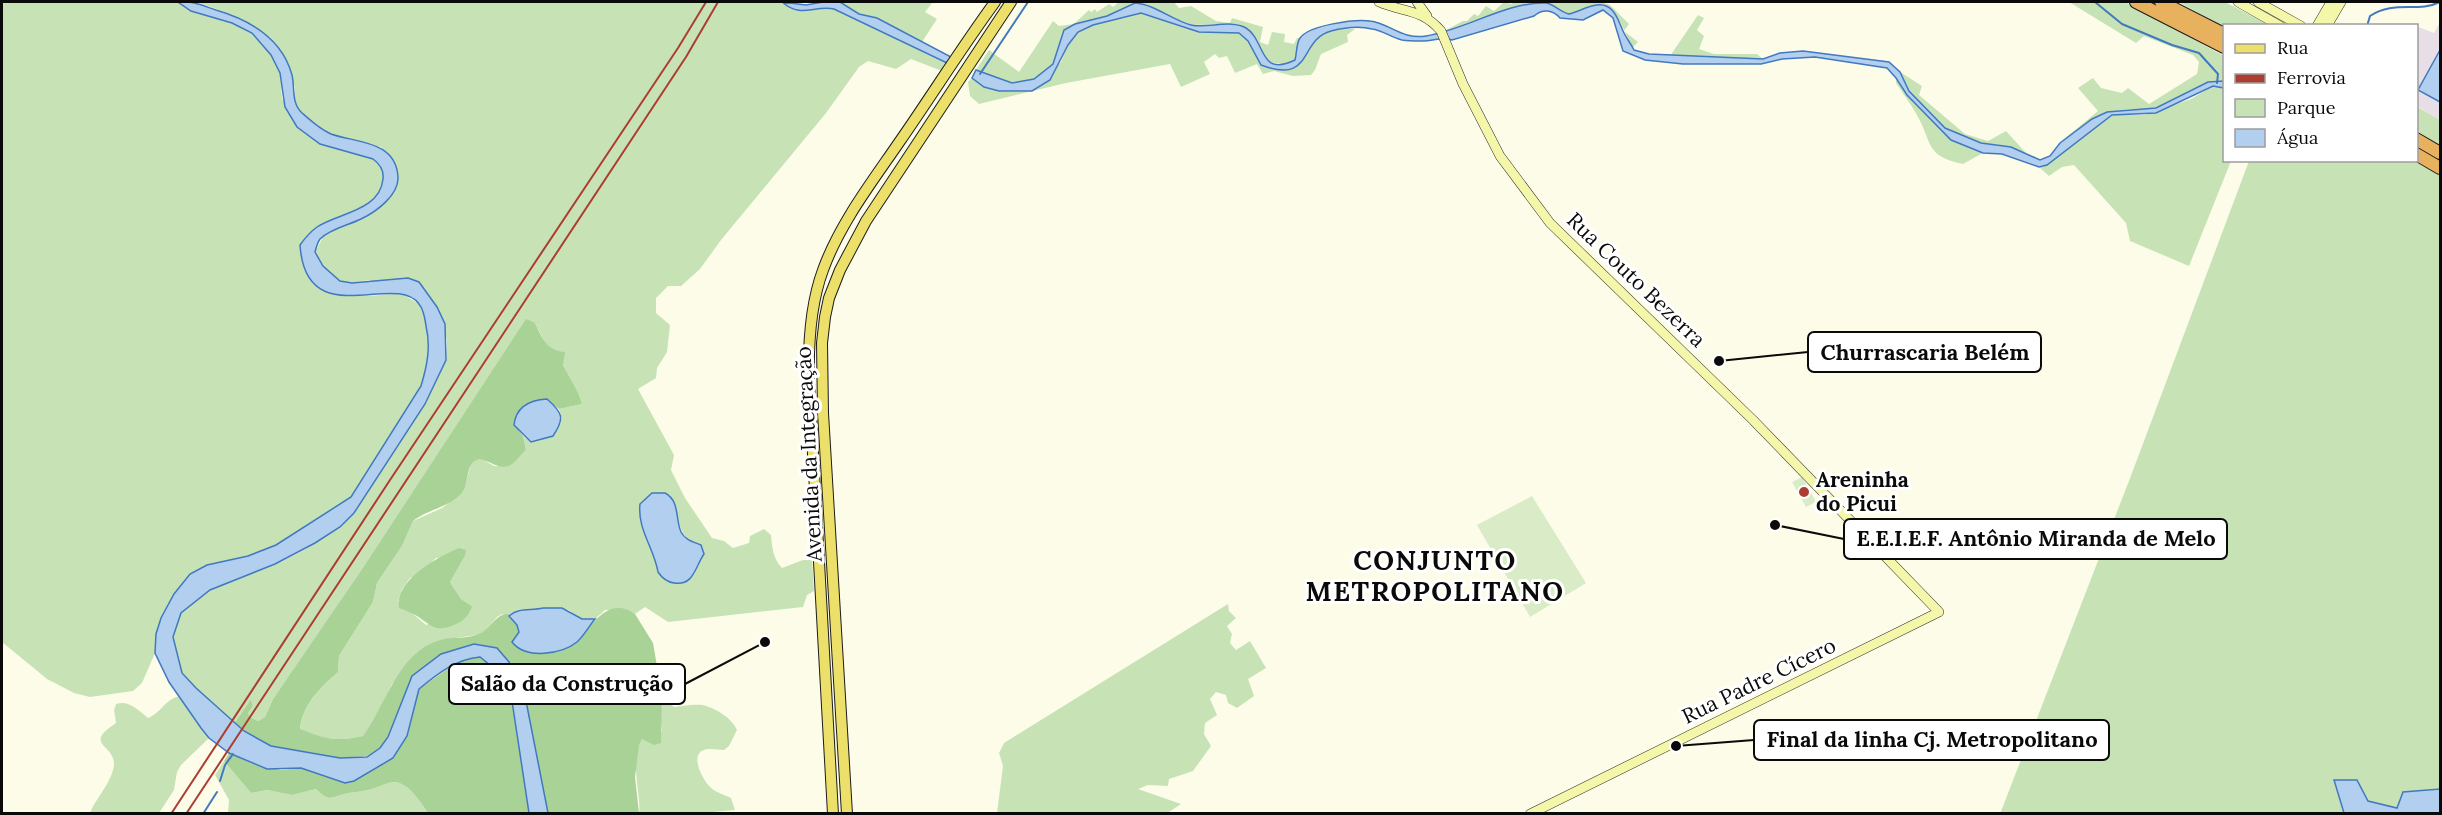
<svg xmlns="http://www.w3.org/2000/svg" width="2442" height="815" font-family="Lora,serif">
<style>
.industrial{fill:#e8dee8}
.green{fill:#c7e3b6;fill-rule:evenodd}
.forest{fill:#a9d297}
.pitch{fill:#d9ebc7}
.water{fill:#b2cff0;stroke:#4079c0;stroke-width:1.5}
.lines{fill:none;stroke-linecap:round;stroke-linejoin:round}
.stream{stroke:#4079c0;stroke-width:2}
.secondary-casing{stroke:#2c2c2c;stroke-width:10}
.primary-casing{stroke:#1b1b1b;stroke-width:12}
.highway-casing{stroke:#1b1b1b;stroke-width:14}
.secondary{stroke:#f4f7a9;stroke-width:9}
.primary{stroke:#ece06a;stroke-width:10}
.highway{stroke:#e7b15d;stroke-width:12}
.rail{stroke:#ac3d30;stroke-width:2}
.poi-dot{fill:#ac3d30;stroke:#fff;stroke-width:2}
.labels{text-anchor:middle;stroke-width:6;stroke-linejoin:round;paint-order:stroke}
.street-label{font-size:21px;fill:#0a0a0a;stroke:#fff}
.poi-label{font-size:21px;font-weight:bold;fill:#0a0a0a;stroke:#fff;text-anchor:start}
.district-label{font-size:27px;font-weight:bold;letter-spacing:1.5px;fill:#0a0a0a;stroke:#fff}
.leader{fill:none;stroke:#0a0a0a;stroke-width:2}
.callout-dot{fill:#0a0a0a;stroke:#fff;stroke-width:2}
.callout{fill:#fff;stroke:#0a0a0a;stroke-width:2}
.callout-label{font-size:22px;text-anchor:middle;font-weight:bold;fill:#0a0a0a}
</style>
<rect width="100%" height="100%" fill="#fdfce9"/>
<!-- industrial -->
<path class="industrial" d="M2440 22V120L2417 106 2416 26 2434 33Z"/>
<!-- green -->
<path class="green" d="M2 2H177L191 11 232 23 252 33 271 55 280 73 282 98 297 127 320 144 373 159C380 164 384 171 383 179 380 209 337 216 315 228L313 283 336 295 370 296 401 293 419 304C431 331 430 358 421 386L351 497 276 545 248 556 207 565 190 574 174 594 161 618 156 634 155 653 142 683 133 691 90 697 74 693 47 679 2 642Z
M197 2H782C802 19 813 5 834 9L947 64 942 71 911 59 896 69 868 61 859 67 826 113 721 240 700 269 681 286H668L656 298V313L670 325 667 352 657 368 656 378 638 389 674 455 671 470 685 498 712 538 724 541 733 548 749 543 750 536 764 529 771 535C772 547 773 559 782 568L803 560H812L814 591 807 595 803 607 668 622 645 607 635 614 630 611 605 610 595 619 589 621 576 616 569 610 543 608 533 610 520 609 509 616 502 614 497 617 484 632 478 635 440 640 392 684 375 720 363 736C337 742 325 739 300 730 303 704 319 689 338 672L339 656 373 602 377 583 402 546 413 521 442 508 463 492 471 464 476 460 482 459 494 466H508L526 450 523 436 531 442 562 418 559 409 582 404 557 352 546 345 535 323 273 699 265 717 258 721 250 717 248 713 253 706 251 699 234 724C220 711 191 690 182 673 174 658 169 626 181 612 205 586 243 578 274 565 303 552 332 535 354 513L425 404 446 360 447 340 437 307 369 280 351 283 340 281 323 266 315 252 323 237 390 198 395 165 381 147 330 134 299 111 294 99 295 88 289 65 270 37 233 15ZM674 501C679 518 678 539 698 544L704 554 694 575 658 572 655 559ZM465 556 450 582 461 599 472 606 426 625 398 601 402 589 410 578 422 572 436 558Z
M840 2H933L925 12 937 19 922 42 877 18 859 14Z
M1119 2H1174L1179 8 1191 6 1216 21 1230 23 1232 18 1263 27 1260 42 1268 45 1272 32 1285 34 1284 42 1294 44 1297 38H1300L1295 60 1284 64 1268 62 1262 56 1258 40 1255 37 1233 26 1219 24 1193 25 1135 3 1107 16 1075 24 1064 30 1053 64 1034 79 1012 83 976 70 989 50 1019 72 1053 21 1059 26 1074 24 1089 10 1091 12 1095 9 1097 12 1109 4 1113 7Z
M1504 2 1511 4 1514 2H1602L1610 5 1629 24 1624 31 1638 42 1633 47C1623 33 1617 0 1593 6 1584 8 1577 12 1569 14L1553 6 1506 11 1469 25 1444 31 1463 21H1467L1474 14 1478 16 1486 6 1494 11Z
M2069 2H2125L2224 56V81L2208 82 2156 108C2145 111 2134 108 2122 110 2097 114 2084 128 2063 140L2098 111 2078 88 2093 78 2101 88 2122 93 2128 88 2149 104 2197 74 2199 62 2193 55 2144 36 2136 43Z
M2178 2H2225L2269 25 2224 26V27Z
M1138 13 1149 14 1216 33H1239L1248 41 1261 65C1308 82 1295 51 1322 35 1331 29 1344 29 1355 29L1347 35 1348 42 1321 54 1315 70 1311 75 1293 76 1274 71 1263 74 1257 64 1235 73 1227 56 1219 58 1215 54 1204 62 1210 74 1181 87 1170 64 1066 83 979 104 970 96 968 82 972 78C990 92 1009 93 1032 91L1061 62 1068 45 1078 32 1093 25Z
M1698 15 1704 18 1697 30 1704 36 1699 49 1714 54H1757L1763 59 1670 56Z
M1900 72 1922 86 1919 95 1965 134 1988 141 2006 131 2026 153 2000 145 1981 143 1954 134 1945 128 1909 91Z
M1896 78 1907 95 1949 138 1983 153 1963 164C1925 156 1933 144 1917 115 1911 104 1903 94 1896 83Z
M2213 86 2224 88V160L2231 161 2189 266 2130 241 2126 223 2074 165 2062 167 2049 176 2039 167 2047 165 2112 115H2145L2191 99Z
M2416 106 2440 120V147L2417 134Z
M2249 161H2413L2440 175V789L2397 808 2368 801 2334 780 2344 813 2000 814 2132 473Z
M1228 604 1229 611 1236 618 1227 626 1232 634 1230 643 1236 650 1250 641 1266 668 1248 679 1254 696 1237 708 1228 703 1226 695 1216 692 1210 699 1217 715 1205 723 1204 734 1211 746 1193 771 1169 779 1168 786 1148 785 1138 789 1181 804 1166 814 997 813 1003 766 999 753 1004 743Z
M662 695 674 707C682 706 694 704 703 705 715 708 732 718 737 730L729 746 724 750C718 750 709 748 704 750 689 755 703 780 710 787 715 792 725 795 731 798L735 810 691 814 639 813C642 798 627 749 644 738 649 735 656 733 662 731L660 718Z
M180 696 209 738 181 765 177 772 174 790 159 813H90C96 798 112 782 114 765 115 744 82 745 116 723L114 710 116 704C129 700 138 710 148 718 161 713 165 699 180 696Z
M224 761 251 793 267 790 292 795 316 789C330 802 328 798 345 794 352 792 360 792 368 790 376 789 386 782 395 782 410 784 420 802 428 813H228L229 800 215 775Z"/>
<!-- forest -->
<path class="forest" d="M526 319 535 323C542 338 547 351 565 352L563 365 578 393 582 404 559 409 547 399 519 431 523 436 526 450C521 454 515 463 509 466 496 470 486 457 477 460 465 464 469 485 462 493 448 508 428 509 413 521L402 546 377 583 373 602 339 656 338 672C319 689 303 704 300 729 325 739 337 742 363 736 386 705 398 652 440 640 453 636 467 640 481 633 493 627 507 594 520 632L579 641C592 623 610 596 635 614L653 643 662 695 661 743 654 745 642 739 639 745 635 777 639 813H548L514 679 509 662 497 648 412 676 388 737 380 748 367 756 340 758 271 746 258 740 234 724 251 699 253 706 248 713 250 717 258 721 265 717 273 699 363 568Z
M459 548 466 550 465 556 450 582 461 599 472 606C470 614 464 621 456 624 437 633 433 627 417 616 412 613 405 610 399 608 394 580 438 557 459 548Z
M480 657 501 674 510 687 529 813H428C420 802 410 784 395 782 386 782 376 789 368 790 360 792 352 792 345 794 328 798 330 802 316 789L292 795 267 790 251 793 224 761 229 753 253 764 281 770 301 768 322 775 393 758 419 689 453 665 467 658Z"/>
<!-- pitch -->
<path class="pitch" d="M1802 477 1816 502 1806 507 1792 482Z
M1532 496 1586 583 1530 617 1477 525Z"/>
<!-- water -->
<path class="water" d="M178 2C194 1 201 5 216 10 250 20 282 38 292 75 295 87 291 103 302 113 310 120 321 130 331 134 356 143 396 140 398 177 399 195 376 212 361 219 349 225 330 229 320 239 318 242 316 248 315 252L323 266 340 281 352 283 408 278 419 282 437 307 445 324 446 360 425 404 354 513 340 527 315 543 275 564 210 590 181 613 173 637 182 673 196 688 244 731 271 746 340 758 367 757 380 748 388 737 412 676 441 654 474 644 497 648 509 662 527 706 548 813H529L510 688 501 674 480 657C456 659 437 674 419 689L407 736 393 758 354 781 345 783 301 768 267 769 229 753 209 738 201 728 169 682 155 653 156 634 161 618 174 594 190 574 207 565 248 556 276 545 351 497 421 386C427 366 431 347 426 326 425 319 424 310 419 304 395 271 306 334 300 245 305 238 310 232 317 227 338 213 380 211 383 179 384 170 380 164 373 159L320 144 297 127 285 107 280 73 271 55 252 33 232 23 191 11Z
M782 2 806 5 823 2H840L859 14 877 18 951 57 947 63 834 9C813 5 802 19 782 2Z
M1135 3C1154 4 1172 20 1191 25 1207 29 1231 19 1246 28 1266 40 1258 78 1295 60 1297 53 1296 44 1300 38 1309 25 1355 19 1370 21 1389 23 1402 40 1426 36 1465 30 1506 2 1545 3 1553 3 1560 12 1569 14 1578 12 1587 6 1597 5 1615 3 1618 21 1624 33 1627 39 1631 44 1634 50L1649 54 1763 59 1780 53 1803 51 1889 62 1900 72 1909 91 1945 128 1981 143 2011 147 2040 160 2050 156 2060 143 2092 119 2107 112 2156 108 2208 82 2224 81V88L2213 86 2156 113 2112 115 2047 165 2039 167 2002 154 1983 153 1951 140 1907 95 1896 78 1887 68 1815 57 1782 59 1761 64H1683L1645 60 1623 51 1613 18 1603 10 1583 20 1560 18C1553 10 1543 8 1534 16L1452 40C1441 36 1432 42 1421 41 1415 41 1408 41 1402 40 1392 38 1382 30 1372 29 1360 26 1343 28 1331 31 1298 40 1314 85 1261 65L1248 41 1239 33 1199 32 1141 13 1093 25 1078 32 1068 45 1050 80 1032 91H999L984 87 972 78 976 70 1012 83 1034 79 1053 64 1064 30 1075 24 1107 16Z
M2440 50V102L2418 90Z
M547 399C563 413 565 418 553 436L531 442 514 425C516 406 530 400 547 399Z
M665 493C680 501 675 518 681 532 685 540 694 542 701 545L704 554C695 567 694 586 674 583 667 582 662 578 658 572 654 548 637 529 640 504L652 493Z
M543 608H562L582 619H595C589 626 584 636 577 642 562 654 526 660 512 642L519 632 517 625 509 616C518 607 531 611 543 608Z
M2334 780H2357L2368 801 2397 808 2403 792 2440 789V813H2344Z"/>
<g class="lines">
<!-- stream -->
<path class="stream" d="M2095 2 2122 24 2172 45 2199 53 2218 74 2217 83
M2367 26 2370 16C2394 0 2418 13 2440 2
M980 74 1028 2
M220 781 225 765 233 754
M203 814 217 792"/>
<!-- secondary casing -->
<g class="secondary-casing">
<path id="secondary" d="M1379 2C1404 13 1421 8 1441 31L1463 84 1500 156 1550 223 1753 420 1939 612 1530 814
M1417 2 1427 16
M2238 2 2280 26
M2258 2 2301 26
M2317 26 2331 2
M2327 26 2341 2"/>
</g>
<!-- primary casing -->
<g class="primary-casing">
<path id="primary" d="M833 814 809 382C808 344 810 305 823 270 840 223 872 182 900 141 932 95 962 47 995 2
M847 814 823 413 822 343 825 317 829 298 840 270 866 221 1011 2"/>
</g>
<!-- highway casing -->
<g class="highway-casing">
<path id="highway" d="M2136 2 2224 47
M2161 2 2224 34
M2416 139 2440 153
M2416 154 2440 168"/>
</g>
<!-- secondary -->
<use href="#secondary" class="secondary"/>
<!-- primary -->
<use href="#primary" class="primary"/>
<!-- highway -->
<use href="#highway" class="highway"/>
<!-- rail -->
<path class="rail" d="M171 814 390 480 678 48 706 2
M186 814 686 57 718 2"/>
</g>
<!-- markers -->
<circle class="poi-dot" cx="1804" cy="492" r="6"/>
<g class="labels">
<!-- street labels -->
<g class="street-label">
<text transform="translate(1636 280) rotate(44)" y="7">Rua Couto Bezerra</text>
<text transform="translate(809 454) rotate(-93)" y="7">Avenida da Integração</text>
<text transform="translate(1759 681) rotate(-26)" y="7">Rua Padre Cícero</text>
</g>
<!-- poi labels -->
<g class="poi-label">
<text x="1816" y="487">Areninha<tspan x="1816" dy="24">do Picui</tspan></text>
</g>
<!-- district labels -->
<g class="district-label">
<text x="1435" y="570">CONJUNTO<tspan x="1435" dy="31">METROPOLITANO</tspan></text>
</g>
</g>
<!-- callouts -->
<path class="leader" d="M1719 361L1808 352M1775 525L1844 539M765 642L685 684M1676 746L1754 740"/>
<g class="callout-dot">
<circle cx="1719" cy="361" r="6"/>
<circle cx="1775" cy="525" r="6"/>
<circle cx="765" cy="642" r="6"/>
<circle cx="1676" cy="746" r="6"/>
</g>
<g class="callout">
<rect x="1808" y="332" width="233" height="40" rx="6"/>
<rect x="1844" y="519" width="383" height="40" rx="6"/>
<rect x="449" y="664" width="236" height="40" rx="6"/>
<rect x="1754" y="720" width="355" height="40" rx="6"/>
</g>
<g class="callout-label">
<text x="1925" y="360">Churrascaria Belém</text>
<text x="2036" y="546">E.E.I.E.F. Antônio Miranda de Melo</text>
<text x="567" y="691">Salão da Construção</text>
<text x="1932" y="747">Final da linha Cj. Metropolitano</text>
</g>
<!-- border -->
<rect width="2442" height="815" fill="none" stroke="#0a0a0a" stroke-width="6"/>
<!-- legend -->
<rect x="2223" y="24" width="195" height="138" fill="#ffffff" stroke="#9d9d9d" stroke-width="1.5"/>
<rect x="2235" y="44" width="30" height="9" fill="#ece06a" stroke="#9d9d9d" stroke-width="1.5"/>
<text x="2277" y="54" font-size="18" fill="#0a0a0a">Rua</text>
<rect x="2235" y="74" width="30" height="9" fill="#ac3d30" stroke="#9d9d9d" stroke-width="1.5"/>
<text x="2277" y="84" font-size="18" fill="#0a0a0a">Ferrovia</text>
<rect x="2235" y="99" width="30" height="18" fill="#c7e3b6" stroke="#9d9d9d" stroke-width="1.5"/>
<text x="2277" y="114" font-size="18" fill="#0a0a0a">Parque</text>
<rect x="2235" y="129" width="30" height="18" fill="#b2cff0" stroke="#9d9d9d" stroke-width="1.5"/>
<text x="2277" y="144" font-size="18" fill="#0a0a0a">Água</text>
</svg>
